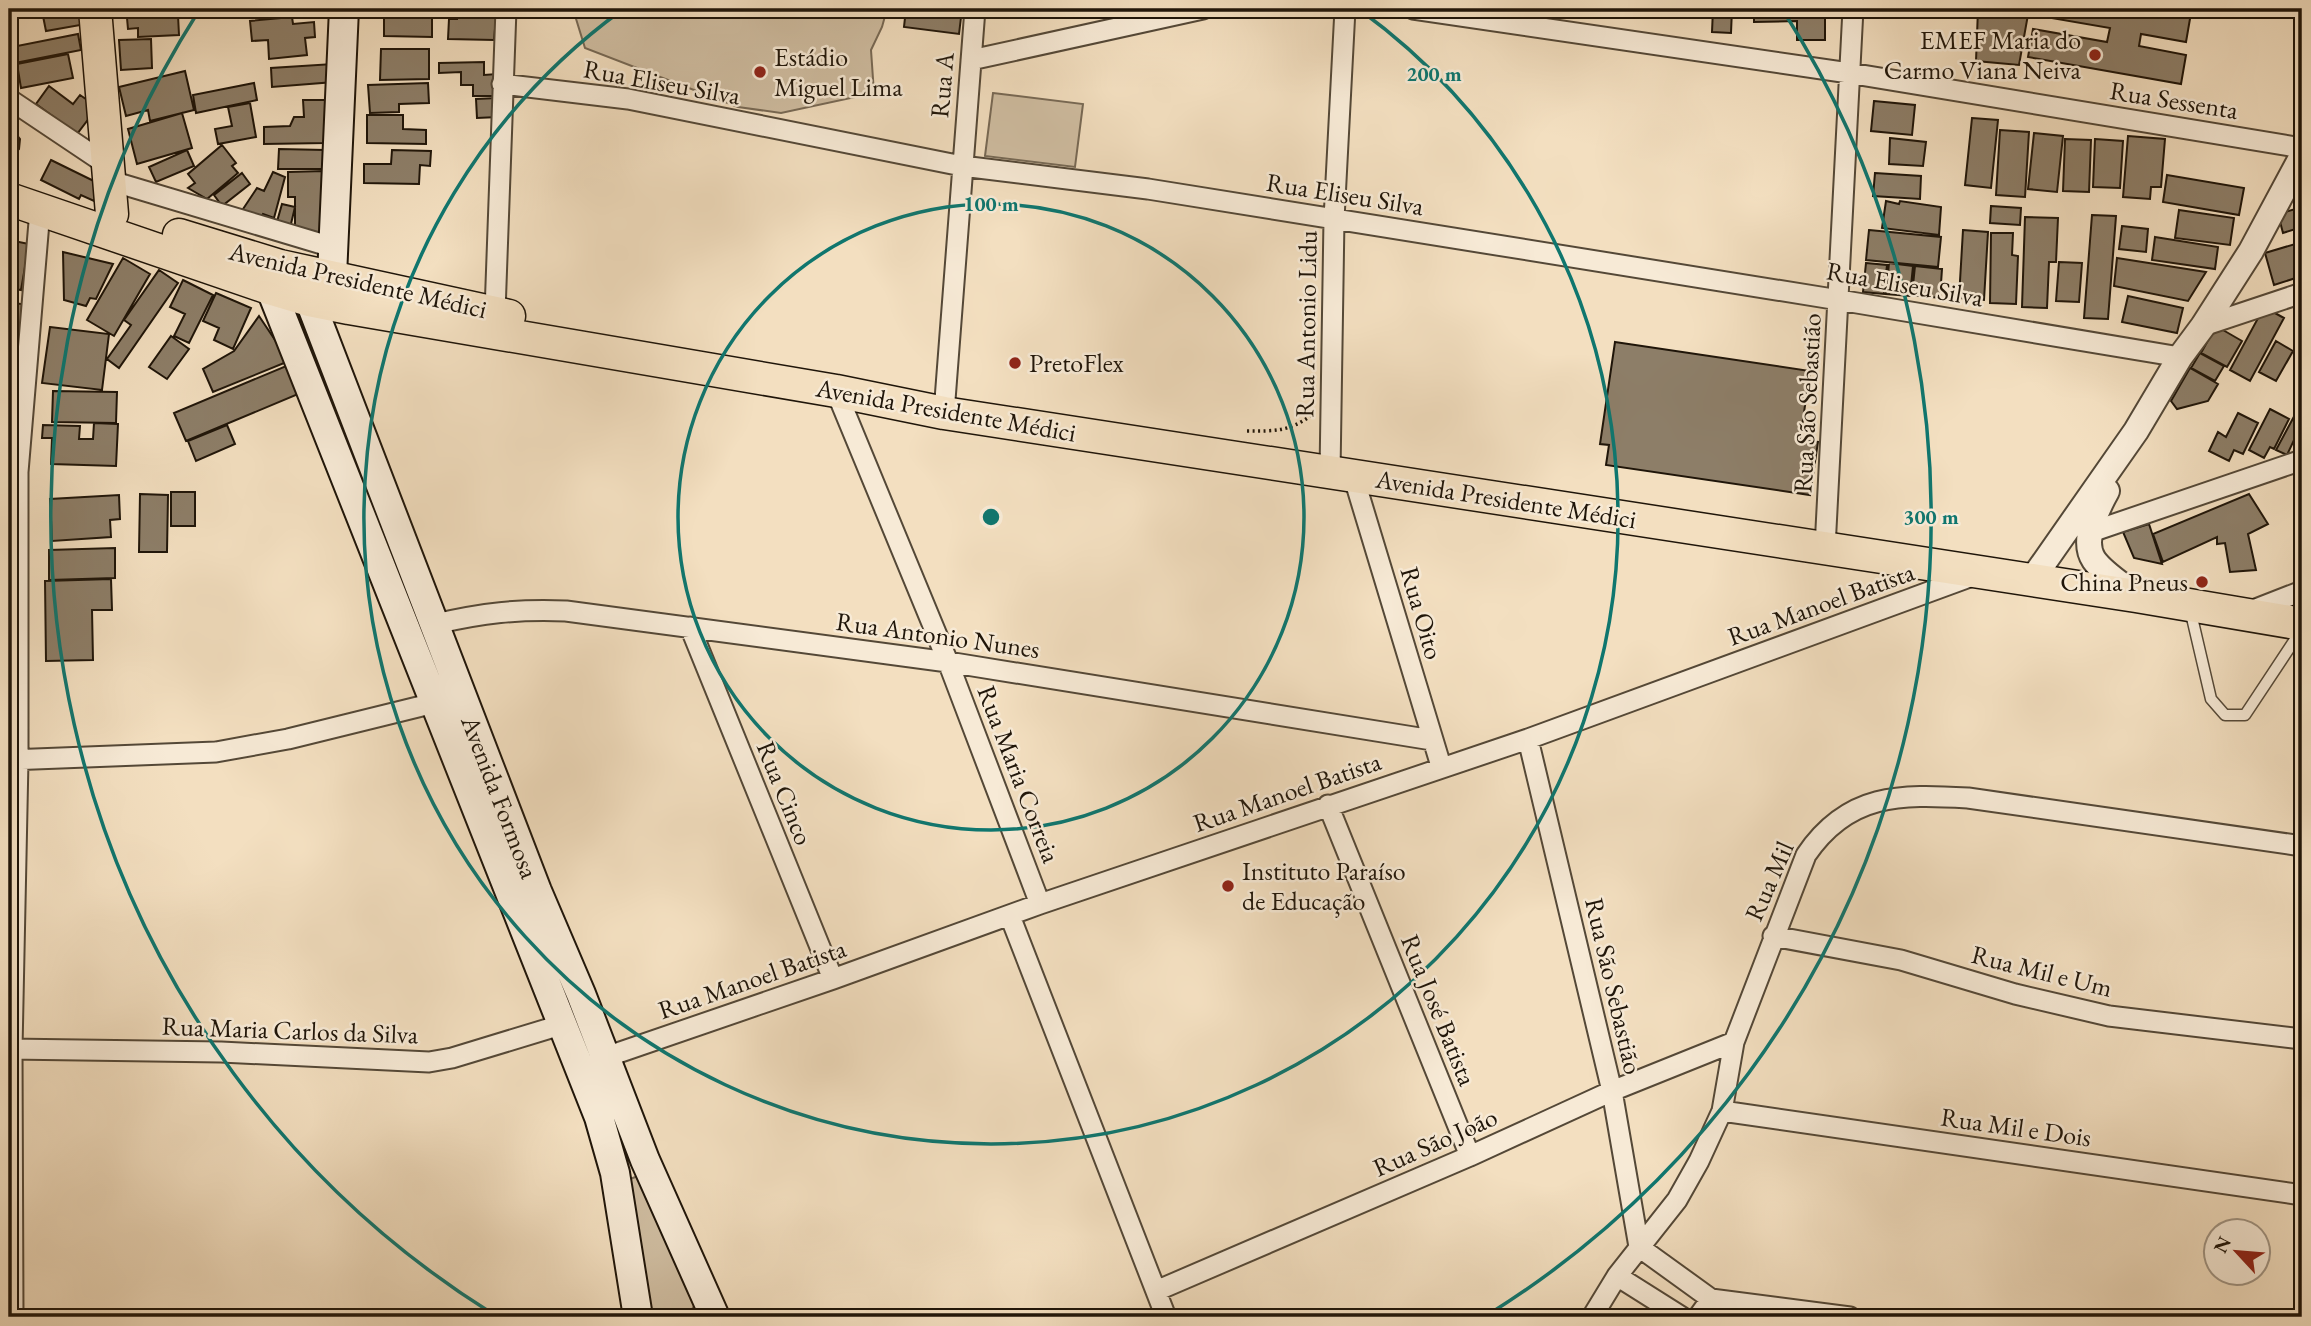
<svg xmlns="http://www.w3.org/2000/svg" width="2311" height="1326" font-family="'EB Garamond',serif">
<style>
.green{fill:#cfbda1;stroke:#776955;stroke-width:2}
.building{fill:#8d7e68;stroke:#1f1509;stroke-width:2}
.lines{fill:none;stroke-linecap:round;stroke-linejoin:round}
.service-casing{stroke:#544837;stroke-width:13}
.minor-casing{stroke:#544837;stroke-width:23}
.tertiary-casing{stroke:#544837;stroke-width:28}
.secondary-casing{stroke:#1f1509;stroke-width:32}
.primary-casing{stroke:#1f1509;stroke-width:35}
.path{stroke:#1f1509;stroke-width:3.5;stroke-dasharray:2 3.5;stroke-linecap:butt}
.service{stroke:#f7ead6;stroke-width:10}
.minor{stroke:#f7ead6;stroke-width:19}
.tertiary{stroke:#f7ead6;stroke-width:24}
.secondary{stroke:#f7ead6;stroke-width:28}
.primary{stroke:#f3dfc0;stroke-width:32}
.ring{fill:none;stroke:#0f766e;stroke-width:3.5}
.poi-dot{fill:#8f2418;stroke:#f7ead6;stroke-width:2.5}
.labels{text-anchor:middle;stroke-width:5;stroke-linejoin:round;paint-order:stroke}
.poi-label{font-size:26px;fill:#1f1509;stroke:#f7ead6;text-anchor:start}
.street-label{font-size:26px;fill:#1f1509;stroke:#f7ead6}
.centre{fill:#0f766e;stroke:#f7ead6;stroke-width:3.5}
.ring-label{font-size:21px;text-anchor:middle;font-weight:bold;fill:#0f766e;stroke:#f7ead6;stroke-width:5;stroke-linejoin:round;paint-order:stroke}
</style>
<rect width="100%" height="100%" fill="#f3dfc0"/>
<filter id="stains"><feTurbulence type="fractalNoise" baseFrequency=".00286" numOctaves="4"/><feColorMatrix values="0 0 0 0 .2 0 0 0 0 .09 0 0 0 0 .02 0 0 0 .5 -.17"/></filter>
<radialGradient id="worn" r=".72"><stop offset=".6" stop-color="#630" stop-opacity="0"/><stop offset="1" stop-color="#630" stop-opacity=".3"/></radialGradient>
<!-- green -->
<path class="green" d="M573 9H887L882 27 871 50 874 93 781 113 738 107 585 48Z
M993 93 1083 104 1075 167 985 156Z
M638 1176 695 1304 688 1317H653L649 1314 630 1179Z"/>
<!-- building -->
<path class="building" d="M60 9H84L86 24 46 31 43 16 61 14Z
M265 9H328L329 12 265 16Z
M368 9H382V14H368Z
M384 9 432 10V37L384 36Z
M906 9H962L959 34 904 27Z
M1713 9H1732L1731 33 1712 32Z
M1754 9H1825V40H1797V21L1754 22Z
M1978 9H2029L2019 65 1976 61Z
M2035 9H2168L2191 13 2186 42 2141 34 2139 46 2186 55 2181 84 2028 57 2033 29 2107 42 2110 28 2034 15Z
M457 11 501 12 500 30 495 29 494 40 448 39 449 19H457Z
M178 15 179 35 138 37V28L128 29 127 18Z
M292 17 293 24 314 22 315 37 305 38 307 55 269 59 268 40 252 41 250 21Z
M78 34 81 50 15 63 12 47Z
M151 39 152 68 121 70 119 40Z
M381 49H429V79L380 80Z
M68 54 73 78 21 88 17 64Z
M484 62V75L497 74 498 96H473V85H461V72L439 73V63Z
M333 64 334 82 272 87 271 68Z
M185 71 194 110 150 121 148 110 126 116 119 87Z
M254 83 257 100 196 113 193 95Z
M428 83 429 103 399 104V112L370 113 368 85Z
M49 86 73 104 80 95 93 104V113L77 134 36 104Z
M497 98 498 117 477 118 476 99Z
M303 100H326V143L264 144V127L290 126 294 117H304Z
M1874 101 1915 105 1912 135 1871 131Z
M250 103 256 137 218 144 215 129 232 126 228 107Z
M182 113 192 148 137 164 128 129Z
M367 115H403V129L426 130V144L367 143Z
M1972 118 1998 120 1991 188 1965 185Z
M9 125 20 139 19 149 9 159Z
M2000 130 2029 132 2025 197 1996 195Z
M2034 133 2063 136 2057 192 2028 189Z
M2128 136 2165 139 2161 187H2151L2150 199 2123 197Z
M1890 138 1926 142 1923 166 1889 164Z
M2065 139 2091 140 2089 192 2063 191Z
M2095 139 2123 141 2120 188 2093 187Z
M222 145 236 163 232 166 238 173 207 199 188 188 195 183 188 174Z
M279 149 325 150V169H278Z
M187 150 194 166 156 182 149 167Z
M392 150 431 151 430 166 420 165 419 184 364 183V164H391Z
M51 160 102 185 94 201 81 195 79 199 41 180Z
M324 171 325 240 295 232V197H288V172Z
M273 172 285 177 274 218 263 214 261 217 241 212 257 188 264 191Z
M242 173 250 184 222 206 214 195Z
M1875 173 1921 176 1920 199 1873 196Z
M2167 175 2244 188 2239 215 2163 202Z
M1886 201 1899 204 1900 201 1941 207 1939 235 1882 228Z
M282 204 295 207 290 228 276 225Z
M1991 206 2021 208 2020 225 1990 223Z
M2302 207V227L2283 233 2278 214Z
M2179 210 2234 218 2230 245 2175 238Z
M2092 215 2116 216 2108 319 2084 318Z
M2025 217 2058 218 2056 262H2049L2047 308 2022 307Z
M2122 226 2148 229 2146 252 2119 249Z
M1869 230 1941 237 1938 267 1866 260Z
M1963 230 1988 232 1984 300 1959 298Z
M1991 233H2013L2012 255 2018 256 2016 304 1990 303Z
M2155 237 2218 247 2215 269 2152 260Z
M9 240 29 244 21 290 9 288Z
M2302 242V276L2274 285 2265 253Z
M63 252 113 264 96 299 90 298 86 306 64 300Z
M123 258 150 274 114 336 87 320Z
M2117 258 2206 272 2188 301 2114 286Z
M2059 262 2082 263 2079 302 2056 301Z
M1866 263 1887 265 1884 294 1863 292Z
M1889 263 1913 266 1910 296 1886 294Z
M1915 266 1942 269 1940 298 1912 295Z
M159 270 178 283 119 368 107 359 131 325 124 320Z
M183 280 213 295 189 343 174 336 185 314 170 307Z
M216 293 251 308 233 349 214 340 219 328 203 321Z
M2128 296 2183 308 2177 333 2122 322Z
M9 302 27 305 18 370 9 369Z
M2264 307 2284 318 2250 381 2230 370Z
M259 316 289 361 213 392 203 369 234 351Z
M2216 326 2242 341 2227 367 2201 353Z
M50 327 109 334 102 390 42 383Z
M171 336 189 349 167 379 149 367Z
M2276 341 2293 351 2276 381 2259 372Z
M1615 342 1810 371 1800 440 1818 442 1810 495 1606 465 1609 445 1600 444Z
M2200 353 2224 366 2215 381 2191 368Z
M291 364 303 392 186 441 174 413Z
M2190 368 2218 384 2208 401 2177 409 2171 401Z
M9 372H16V399H9Z
M53 391 117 392 116 423 52 422Z
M2270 409 2289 419 2274 449 2270 447 2264 458 2249 450Z
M2298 409 2302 411V444L2294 440 2287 455 2276 450Z
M2238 413 2258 423 2243 454 2234 450 2229 461 2209 451 2218 432 2226 437Z
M94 423 118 424 116 466 51 464 52 438H42L43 425 80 426 79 439H93Z
M227 425 235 444 196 461 188 441Z
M171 492H195V526H171Z
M140 494 168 495 167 552H139Z
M2249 494 2268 524 2248 534 2256 570 2230 572 2225 543 2217 544V537L2163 562 2153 534Z
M119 495 120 519 110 520 111 537 52 541 50 499Z
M2149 524 2162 564 2134 558 2123 532Z
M115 548V578L49 580V550Z
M111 579 112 610H92L93 660 46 661 45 581Z"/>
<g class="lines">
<!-- service casing -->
<g class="service-casing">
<path id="service" d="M2190 609 2211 699 2225 715H2245L2302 629"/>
</g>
<!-- minor casing -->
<g class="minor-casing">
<path id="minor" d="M1413 9 1849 73 2302 148
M971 60 1203 9
M502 84 628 99 962 166 1148 189 1839 300 2180 357
M9 99 106 164
M108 180 332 247
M495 312 506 9
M2203 326 2302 293
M836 391 948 662 1040 904
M944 413 975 9
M1330 472 1334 219 1345 9
M1353 475 1441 766
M2091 532 2302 460
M1825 548 1853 9
M2248 612 2302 591
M435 624C483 613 517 609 566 611L948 662 1432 740
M690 627 833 979
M1528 739 1612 1091 1639 1247
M9 760 216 752 288 739 434 703
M1328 805 1470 1156
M1010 916 1166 1317
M1773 936 1901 960 2015 994 2109 1016 2302 1039
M9 1049 221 1052 429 1062 452 1058 564 1024
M606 1057 833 979 1040 904 1528 739 1975 575
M1722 1111 2302 1195
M1639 1247 1711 1299
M1617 1276 1682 1317
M1156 1291 1470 1156 1612 1091 1734 1042
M13 1317 12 1049 18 760V472L40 210
M1592 1317 1617 1276 1677 1200 1699 1161 1722 1111 1734 1042 1806 855C1848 793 1900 794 1968 798L2302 846
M1698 1317 1711 1299 1850 1317"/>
</g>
<!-- tertiary casing -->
<g class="tertiary-casing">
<path id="tertiary" d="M2107 491C2097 509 2081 541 2094 560 2104 574 2123 585 2136 596
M2031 581 2136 431 2180 357 2203 326 2251 251 2302 156"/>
</g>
<!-- secondary casing -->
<g class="secondary-casing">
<path id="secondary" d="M264 272 599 1117 615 1173 638 1317
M332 276 344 9
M303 283 537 891 581 994 645 1160 715 1317"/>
</g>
<!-- primary casing -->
<g class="primary-casing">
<path id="primary" d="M95 9 112 214
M9 199 272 289 309 300 349 308 836 391 944 413 2136 596 2302 624
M179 235 280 266 509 316"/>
</g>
<!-- path -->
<path class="path" d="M1247 431C1275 431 1288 432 1312 415"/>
<!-- service -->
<use href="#service" class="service"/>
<!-- minor -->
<use href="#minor" class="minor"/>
<!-- tertiary -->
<use href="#tertiary" class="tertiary"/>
<!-- secondary -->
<use href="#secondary" class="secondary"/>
<!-- primary -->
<use href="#primary" class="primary"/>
</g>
<!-- distance rings -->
<g class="ring">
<circle cx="991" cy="517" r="313"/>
<path d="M1360 10A627 627 0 1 1 622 10"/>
<path d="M493 1314A940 940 0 0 1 198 12M1784 12A940 940 0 0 1 1489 1314"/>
</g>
<!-- markers -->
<g class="poi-dot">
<circle cx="2095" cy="55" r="7"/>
<circle cx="760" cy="72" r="7"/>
<circle cx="1015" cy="363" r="7"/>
<circle cx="2202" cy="582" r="7"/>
<circle cx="1228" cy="886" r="7"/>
</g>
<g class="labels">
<!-- poi labels -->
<g class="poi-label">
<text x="2081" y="49" text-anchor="end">EMEF Maria do<tspan x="2081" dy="30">Carmo Viana Neiva</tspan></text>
<text x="774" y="66">Estádio<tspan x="774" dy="30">Miguel Lima</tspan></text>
<text x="1029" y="372">PretoFlex</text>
<text x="2188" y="591" text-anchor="end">China Pneus</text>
<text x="1242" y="880">Instituto Paraíso<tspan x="1242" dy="30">de Educação</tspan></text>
</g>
<!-- street labels -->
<g class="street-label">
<text transform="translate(662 82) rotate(10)" y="9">Rua Eliseu Silva</text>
<text transform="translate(942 85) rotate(-85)" y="9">Rua A</text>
<text transform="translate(2174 100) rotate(9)" y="9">Rua Sessenta</text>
<text transform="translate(1345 194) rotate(9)" y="9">Rua Eliseu Silva</text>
<text transform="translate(358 280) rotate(13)" y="9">Avenida Presidente Médici</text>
<text transform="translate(1905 284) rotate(10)" y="9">Rua Eliseu Silva</text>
<text transform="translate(1306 324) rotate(-89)" y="9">Rua Antonio Lidu</text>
<text transform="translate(1807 403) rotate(-87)" y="9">Rua São Sebastião</text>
<text transform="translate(946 410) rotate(10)" y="9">Avenida Presidente Médici</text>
<text transform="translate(1506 499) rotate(9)" y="9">Avenida Presidente Médici</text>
<text transform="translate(1821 604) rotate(-20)" y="9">Rua Manoel Batista</text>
<text transform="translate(1422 613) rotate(74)" y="9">Rua Oito</text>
<text transform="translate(938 635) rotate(8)" y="9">Rua Antonio Nunes</text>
<text transform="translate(1019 774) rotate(69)" y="9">Rua Maria Correia</text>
<text transform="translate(1287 792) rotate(-19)" y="9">Rua Manoel Batista</text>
<text transform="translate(785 793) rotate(68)" y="9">Rua Cinco</text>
<text transform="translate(500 797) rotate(69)" y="9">Avenida Formosa</text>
<text transform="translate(1769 881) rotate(-66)" y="9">Rua Mil</text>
<text transform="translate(2042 971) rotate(14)" y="9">Rua Mil e Um</text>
<text transform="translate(752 979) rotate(-19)" y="9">Rua Manoel Batista</text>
<text transform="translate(1614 986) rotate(77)" y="9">Rua São Sebastião</text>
<text transform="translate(1439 1010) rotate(68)" y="9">Rua José Batista</text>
<text transform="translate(290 1030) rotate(2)" y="9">Rua Maria Carlos da Silva</text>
<text transform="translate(2016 1127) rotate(8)" y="9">Rua Mil e Dois</text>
<text transform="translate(1435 1142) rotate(-24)" y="9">Rua São João</text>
</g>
</g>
<circle cx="991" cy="517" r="10" class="centre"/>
<g class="ring-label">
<text x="1434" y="81">200 m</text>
<text x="991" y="211">100 m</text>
<text x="1931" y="524">300 m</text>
</g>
<!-- margin -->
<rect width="2311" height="1326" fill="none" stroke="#f3dfc0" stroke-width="35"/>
<rect x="10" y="10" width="2290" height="1305" fill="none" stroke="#1f1509" stroke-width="3.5"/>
<rect x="18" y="18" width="2276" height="1291" fill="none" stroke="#1f1509" stroke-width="2"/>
<!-- north arrow -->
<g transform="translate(2237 1252) rotate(296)"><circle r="33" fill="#f7ead6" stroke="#a19584" stroke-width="2"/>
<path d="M0-5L12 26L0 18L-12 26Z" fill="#8f2418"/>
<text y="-10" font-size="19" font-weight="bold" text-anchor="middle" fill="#1f1509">N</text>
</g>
<rect width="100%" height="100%" filter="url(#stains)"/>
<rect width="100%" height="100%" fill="url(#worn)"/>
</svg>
